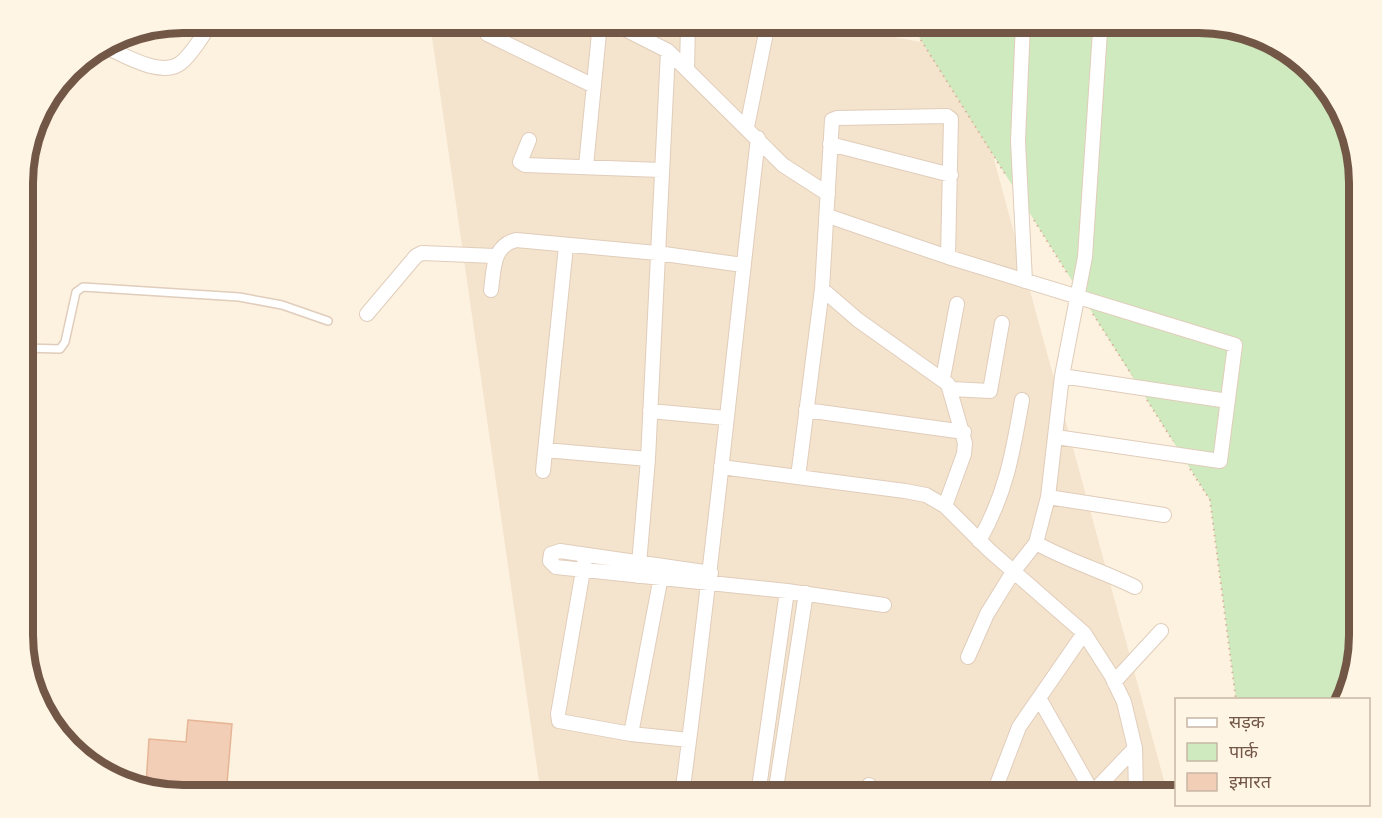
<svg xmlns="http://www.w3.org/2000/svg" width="1382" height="818" font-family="Ubuntu,'Noto Sans Devanagari',sans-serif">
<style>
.residential{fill:#f4e3cd}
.green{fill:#cfeabe}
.building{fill:#f3ceb6;stroke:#e5b596;stroke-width:1.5}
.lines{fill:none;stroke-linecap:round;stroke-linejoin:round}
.service-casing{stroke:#e0cdbb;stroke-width:10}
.minor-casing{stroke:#e0cdbb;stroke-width:16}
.path{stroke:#d7b29a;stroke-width:2;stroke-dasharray:1.5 4.5;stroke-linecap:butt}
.service{stroke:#fff;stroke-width:7}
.minor{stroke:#fff;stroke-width:14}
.rim{fill:none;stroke:#735746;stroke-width:8}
</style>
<rect width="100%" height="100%" fill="#fdf1df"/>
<!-- residential -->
<path class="residential" d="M430 23H819L964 50 1168 795H541Z"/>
<!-- green -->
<path class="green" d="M923 23H1199L1279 44 1338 103 1359 173V645L1343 699H1236L1210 500 919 37Z"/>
<!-- building -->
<path class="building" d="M188 720 232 724 226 795H183L146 785 149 739 186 742Z"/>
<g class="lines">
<!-- service casing -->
<g class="service-casing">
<path id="service" d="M24 348 60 349 65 342 76 292 83 287 239 297 282 305 328 321"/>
</g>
<!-- minor casing -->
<g class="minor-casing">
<path id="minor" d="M613 23 668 51 783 165 828 194
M881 23 892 25 900 23
M1023 23 1018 141 1025 281
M487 34 594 86
M104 46C124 55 164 80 183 61 194 51 203 35 211 23
M687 69 688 23
M747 127 768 23
M529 140 520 162 525 165 661 170
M830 144 951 175
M586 166 600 23
M828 216 948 257 1235 345 1220 461 1056 437
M822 289 858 320 948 384 965 443 964 454 945 506
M491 290C494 270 492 246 516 240L657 253 743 265
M367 314 416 256 422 253 495 256
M1062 376 1228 401
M943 378 957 304
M951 389 990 391 1002 323
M806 410 964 432
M650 411 726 418
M545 450 648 459
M721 467 905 491 926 495 945 506 989 550 1084 633 1111 675 1124 702 1135 748 1136 795
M543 471 566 246
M798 477 822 289 832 120 837 118 947 116 951 119 948 257
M1048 497 1164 515
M979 541C1006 494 1013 452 1022 400
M1036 543C1068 561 1103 571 1135 587
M585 559 558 714 559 721 631 734 689 740
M711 573 560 551 551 554 550 561 556 567 787 591 884 605
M638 576 648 459 668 51
M968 657 987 614 1013 572 1036 543 1048 497 1062 376 1085 257 1100 31 1095 26 1080 23
M1114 682 1161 631
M1039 698 1091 790 1096 789 1135 748
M631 734 662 571
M535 793 544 795
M682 795C711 577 733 357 758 138
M758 795 787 591
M775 795 806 593
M867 795 869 785
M993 795 1019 727 1084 633"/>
</g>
<!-- path -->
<path class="path" d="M923 23 919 37 1007 177
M1034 220 1069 276
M1093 314 1132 375
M1147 400 1173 441
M1190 469 1210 500 1236 700"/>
<!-- service -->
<use href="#service" class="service"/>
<!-- minor -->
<use href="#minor" class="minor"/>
</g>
<!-- crop -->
<path d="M0 0H1382V818H0ZM183 33H1199A150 150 0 0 1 1349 183V635A150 150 0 0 1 1199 785H183A150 150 0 0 1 33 635V183A150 150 0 0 1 183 33Z" fill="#fff5e5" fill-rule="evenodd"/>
<path class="rim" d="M183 33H1199A150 150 0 0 1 1349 183V635A150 150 0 0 1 1199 785H183A150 150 0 0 1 33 635V183A150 150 0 0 1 183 33Z"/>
<!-- legend -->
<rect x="1175" y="698" width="195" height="108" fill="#fff5e5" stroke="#c7b6a5" stroke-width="1.5"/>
<rect x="1187" y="718" width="30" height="9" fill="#ffffff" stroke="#c7b6a5" stroke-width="1.5"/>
<text x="1229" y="728" font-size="18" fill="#735746">सड़क</text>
<rect x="1187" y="743" width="30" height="18" fill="#cfeabe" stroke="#c7b6a5" stroke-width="1.5"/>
<text x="1229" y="758" font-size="18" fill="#735746">पार्क</text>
<rect x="1187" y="773" width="30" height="18" fill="#f3ceb6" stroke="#c7b6a5" stroke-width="1.5"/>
<text x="1229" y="788" font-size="18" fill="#735746">इमारत</text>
</svg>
